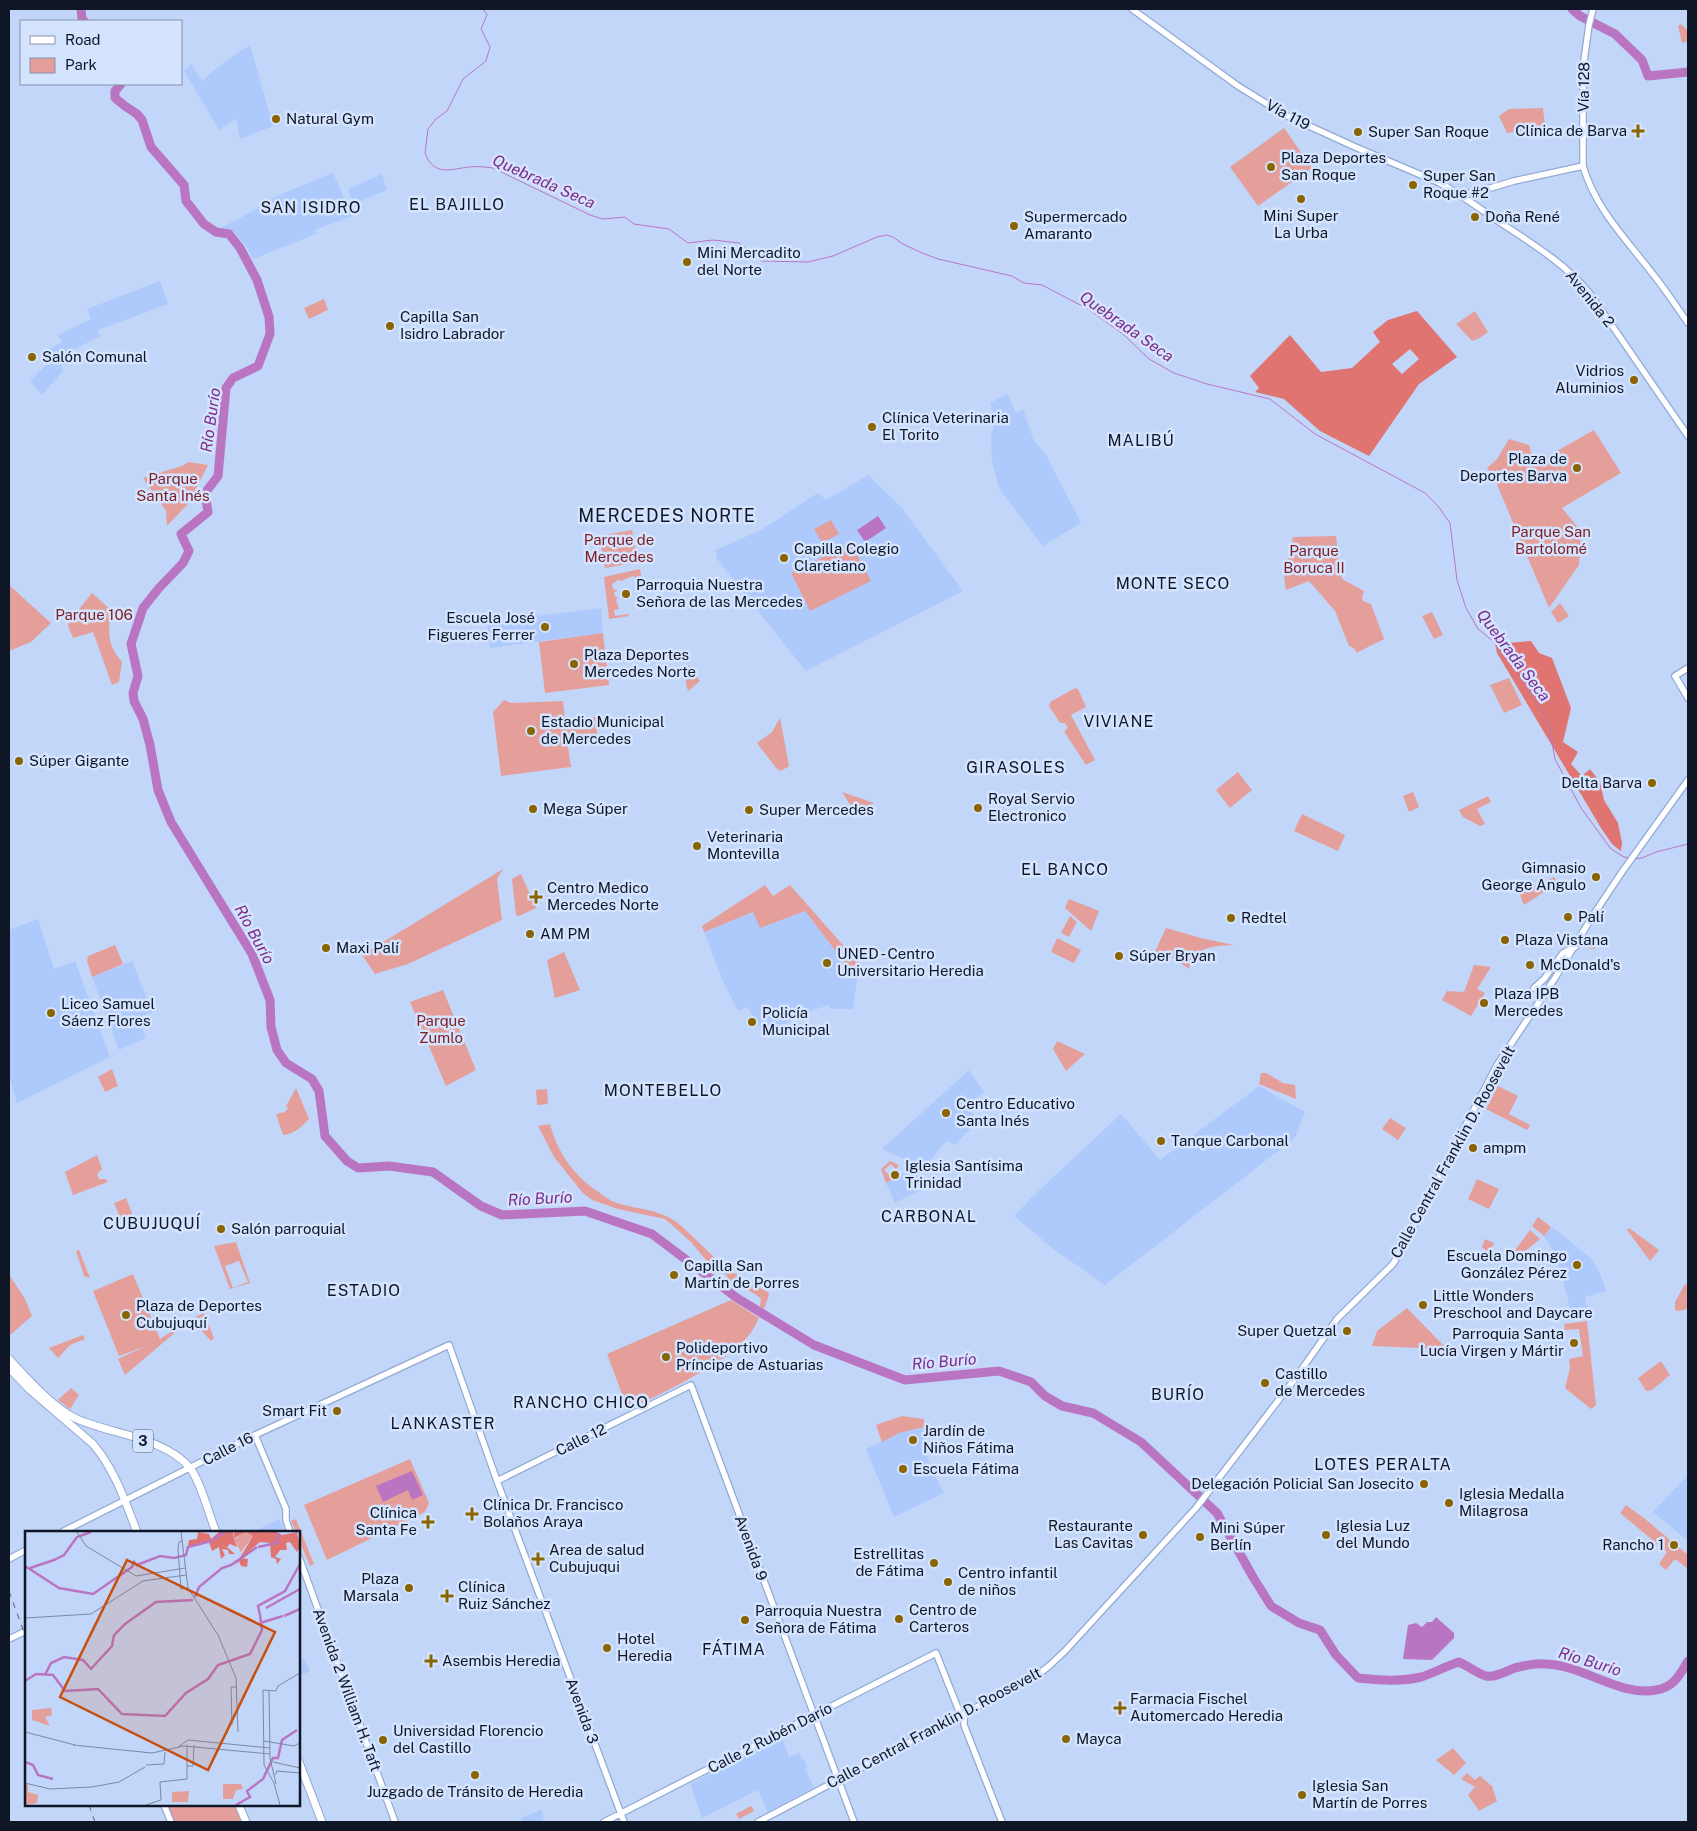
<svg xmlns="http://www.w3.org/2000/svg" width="1697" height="1831" font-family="'Public Sans',sans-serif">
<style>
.built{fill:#aec9fc}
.green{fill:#e59f9b;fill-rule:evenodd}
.forest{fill:#df7471;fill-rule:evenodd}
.water{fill:#ba75c2}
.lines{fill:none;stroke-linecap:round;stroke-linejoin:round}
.stream{stroke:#ba75c2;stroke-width:1}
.river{stroke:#ba75c2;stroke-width:9}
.secondary-casing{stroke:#92a9d4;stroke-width:8}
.primary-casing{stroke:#92a9d4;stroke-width:9}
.secondary{stroke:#fff;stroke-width:5.5}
.primary{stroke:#fff;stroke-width:7}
.rail{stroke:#58657c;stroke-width:1;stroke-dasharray:6 6;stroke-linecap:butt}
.poi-dot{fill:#896400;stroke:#d4e3fe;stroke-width:2}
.labels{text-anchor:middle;stroke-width:5;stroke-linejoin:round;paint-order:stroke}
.shield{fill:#d4e3fe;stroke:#4a5467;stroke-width:1}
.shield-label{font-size:14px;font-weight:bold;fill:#0f1726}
.street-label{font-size:15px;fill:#0f1726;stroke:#d4e3fe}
.poi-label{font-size:15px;fill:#0f1726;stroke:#d4e3fe;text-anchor:start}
.park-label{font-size:15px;fill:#7e1e22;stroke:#d4e3fe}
.water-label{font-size:16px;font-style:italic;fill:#7e2b89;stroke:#d4e3fe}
.neighbourhood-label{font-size:16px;letter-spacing:1px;fill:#0f1726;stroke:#d4e3fe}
.quarter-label{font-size:18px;letter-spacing:1px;fill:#0f1726;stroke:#d4e3fe}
.inset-river{fill:none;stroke:#ba75c2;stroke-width:2.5}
.inset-road{fill:none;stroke:#7a8aa5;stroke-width:1}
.view{fill:#c74f10;fill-opacity:0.15;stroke:#c74f10;stroke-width:2.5}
.inset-edge{fill:none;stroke:#0f1726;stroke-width:2.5}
</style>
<rect width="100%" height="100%" fill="#c2d6fa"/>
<!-- built -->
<path class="built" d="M250 45 273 126 240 139 236 119 219 130 184 71 191 64 202 81 220 65Z
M333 173 352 216 315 230 316 234 253 259 246 246 234 232 219 229 244 216 277 196Z
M382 174 387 190 354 204 348 189Z
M160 281 168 304 98 330 100 336 68 353 72 363 61 366 63 371 42 395 30 381 47 364 52 356 46 351 62 342 58 335 91 319 87 309Z
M1007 394 1016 413 1023 409 1033 439 1046 455 1081 523 1043 546 999 489 992 461 991 434 996 423 990 403Z
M868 475 901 507 963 591 806 671 717 559 716 550 761 530 818 493 826 500Z
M601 608 603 633 490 648 487 622Z
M805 911 857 979 853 1009H830L828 1005 806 1013 764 1034 747 1007 738 1011 722 979 704 932 754 912 788 916Z
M38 919 54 969 75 961 110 1057 17 1103 9 1076V930Z
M132 961 152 1012 138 1018 146 1038 119 1050 92 977Z
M969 1070 984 1092 966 1105 978 1121 955 1145 946 1141 924 1168 882 1149Z
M1259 1086 1305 1112 1295 1138 1105 1285 1056 1251 1014 1216 1032 1197 1121 1114 1160 1160Z
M909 1170 932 1184 895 1203 886 1183Z
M1552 1227 1591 1258 1600 1273 1606 1291 1585 1297 1588 1313 1572 1315 1557 1257 1544 1236Z
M924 1427 927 1453 929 1464 944 1493 894 1517 866 1449 899 1433Z
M1688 1475V1541L1653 1512Z
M279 1519 285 1532H253Z
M304 1658 310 1671 299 1676V1661Z
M782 1738 789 1757 799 1753 802 1760 804 1759 807 1768 805 1769 814 1787 768 1813 758 1790 702 1818 691 1786 692 1783Z
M541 1810 544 1817 542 1818 544 1822H524L521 1818Z"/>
<!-- green -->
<path class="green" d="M1681 24 1688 31V41L1682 43 1678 26Z
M1543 108 1545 127 1507 133 1499 116 1509 109Z
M1284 128 1312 168 1258 206 1230 167Z
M324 299 328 310 309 319 304 308Z
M1475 311 1488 332 1478 339 1472 341 1456 324Z
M1594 430 1621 473 1562 508 1581 531 1579 565 1549 608 1493 475 1487 468 1497 459 1509 439 1529 445 1534 464Z
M189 462 208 465 188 504 167 526 166 511 143 478 182 466Z
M831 520 839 534 822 543 814 529Z
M632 530 638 562 605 568 599 536Z
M1336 536 1339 566 1342 579 1364 591 1362 597 1363 601 1371 604 1384 639 1356 653 1355 649 1349 646 1335 611 1309 581 1286 590 1284 576 1293 537Z
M851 543 871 581 810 611 791 573Z
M640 569 641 576 637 577V578L633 576 621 581 618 580 612 584 613 589 618 591 614 592 615 597H618L616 600 619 609 614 610 615 616 628 614 629 616 609 619 604 577Z
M9 585 51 623 31 642 9 651Z
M92 593 111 610C108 633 107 644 122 662L119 682 112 685 93 632 73 638 68 626 69 622Z
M1560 603 1569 616 1558 623 1551 612Z
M1432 612 1443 635 1434 639 1422 616Z
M603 633 609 685 545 693 539 642Z
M689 665 700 681 688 691C685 681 685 674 689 665Z
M1509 678 1522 705 1504 713 1490 685Z
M1075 688 1078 689 1086 707 1071 715 1095 760 1086 765 1065 733V730L1068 728 1065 723H1060L1049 706 1050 702Z
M504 700 511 703 563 701 565 721 596 717 597 734 567 740 571 767 501 776 493 712Z
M780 718 789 766 781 771 776 768 757 743 772 732Z
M1238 772 1252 790 1230 808 1216 790Z
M842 792 874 803 856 814Z
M1413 792 1419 807 1409 812 1403 796Z
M1488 796 1491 802 1477 809 1485 824 1480 826 1463 817 1459 810Z
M1302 814 1345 835 1338 851 1294 831Z
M503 869 497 879 502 920 408 964 375 974 362 955Z
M521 874 536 908 519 916 516 915 512 879Z
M1554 877 1558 883 1524 905 1518 890 1530 884 1535 886Z
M765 885 773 896 790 885 863 968 857 979 805 911 760 928 753 912 704 932 702 926Z
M1069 899 1099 911 1091 931 1065 908Z
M1070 916 1077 922 1069 937 1061 933Z
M1166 928 1201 938 1234 945C1216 946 1192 946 1189 969L1165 952 1159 961 1152 958Z
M1599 937 1595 949 1586 948 1591 938Z
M1057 938 1081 950 1074 963 1051 952Z
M115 945 123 964 92 977 87 961 88 956Z
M564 952 580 990 555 998 547 960Z
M1474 965 1491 967 1477 989 1485 993 1471 1016 1442 1000 1447 991 1464 992Z
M443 990 476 1070 446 1086 410 1002Z
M1057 1041 1085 1054 1066 1071 1053 1049Z
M112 1069 118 1086 105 1092 98 1077Z
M1261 1073H1266L1283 1083 1295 1085 1296 1099 1259 1084Z
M1498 1086 1518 1096 1509 1114 1530 1125 1527 1130 1486 1109Z
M296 1088 309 1119C301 1127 295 1134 283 1135L276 1114 285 1112 288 1108 286 1106Z
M547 1089 548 1104 537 1105 536 1090Z
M1390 1118 1406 1128 1398 1140 1382 1129Z
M550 1124C558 1154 574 1176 600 1193 605 1197 611 1201 617 1203 636 1209 657 1209 675 1221 691 1233 704 1249 720 1262 734 1275 751 1284 768 1292L769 1295 764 1309 760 1306 761 1299 755 1294 730 1281 723 1271 706 1260 691 1242 665 1219 618 1209 592 1200 582 1192 554 1157 538 1126Z
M97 1155 102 1169 97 1174 99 1179H106L108 1182 73 1195 65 1172Z
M890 1161 899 1165 896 1169 891 1164 884 1170 893 1179 886 1183 881 1169Z
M1477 1179 1499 1189 1489 1209 1468 1199Z
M126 1198 137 1226 125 1230 114 1203Z
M1538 1217 1551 1227 1544 1236 1532 1226Z
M1629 1228 1659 1250 1650 1261 1627 1230Z
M1530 1230 1540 1239 1512 1262 1510 1257Z
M1485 1239 1494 1243 1489 1253 1482 1247Z
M236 1242 250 1283 230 1289 214 1246ZM239 1261 248 1282 233 1288 225 1266Z
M79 1250 90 1278 84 1276 76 1251Z
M133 1274 160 1339 191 1319 204 1313 214 1338 211 1341 191 1319 125 1375 118 1359 146 1346 119 1356 93 1291Z
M10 1276 25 1299 32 1316 9 1336Z
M1685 1284 1688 1286V1309L1678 1311 1675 1310V1302Z
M731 1300 759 1318C756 1324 753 1330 749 1335 728 1363 660 1394 628 1410L607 1354Z
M1407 1308 1444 1346V1349L1372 1346 1377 1331Z
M1587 1321 1596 1405 1591 1409 1565 1388 1570 1368 1569 1359 1583 1356 1579 1329 1565 1330 1564 1324Z
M83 1335 85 1339 70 1345 58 1358 49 1348Z
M1661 1361 1670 1375 1652 1390 1646 1391 1638 1378Z
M71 1388 79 1395 70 1409 58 1400Z
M902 1416 924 1419V1427L899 1433 882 1442 876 1425Z
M410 1459 429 1503 425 1512 327 1560 304 1505Z
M1626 1505 1644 1518 1688 1555V1569L1675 1559 1666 1570 1659 1564 1667 1552 1620 1513Z
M296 1519 314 1564 310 1566 299 1540V1532H296L291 1521Z
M1453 1748 1466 1763 1454 1775 1436 1760Z
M1467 1773 1475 1780 1480 1776 1492 1786 1497 1801 1479 1811 1468 1795 1475 1787 1461 1779Z
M167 1805H235L241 1822H174Z
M751 1806 754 1811 739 1819 736 1814Z"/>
<!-- forest -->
<path class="forest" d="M1417 311 1457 357 1419 384 1369 456 1320 431 1284 399 1255 392 1259 388 1250 376 1290 335 1321 372 1352 368 1380 342 1373 332 1388 320ZM1410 349 1419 359 1402 374 1392 364Z
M1531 641 1539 653 1552 658 1571 708 1563 742 1578 752 1571 764 1582 776 1590 769 1600 782 1604 800 1618 823 1622 843 1621 851 1612 844 1601 828 1497 653 1495 644Z"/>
<!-- water -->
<path class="water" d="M878 516 886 528 865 542 857 530Z
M412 1471 423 1495 412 1500 408 1490 383 1502 376 1486Z
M1436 1617 1454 1633V1638L1432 1660 1403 1659 1408 1625 1416 1623 1422 1627 1427 1622H1432Z"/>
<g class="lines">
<!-- stream -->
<path class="stream" d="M483 9 487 15 481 29 490 47 486 61 463 79 447 111 436 119 428 129 425 153C434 177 451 169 469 167 477 166 485 167 493 168L590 215 603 219 625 217 634 224 669 229 688 243 713 240 739 243 762 261 808 262 833 256 877 237 887 235 893 237 903 244 922 253 938 259 1012 276 1024 283 1042 285 1088 309 1123 334 1149 359 1174 373 1207 384 1270 399 1315 434 1425 493 1438 506 1450 523 1457 580 1466 608 1478 629 1493 641 1524 682 1543 712 1549 726 1555 759 1581 808 1611 849 1624 857 1630 858
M1634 859 1642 858 1656 852 1688 844"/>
<!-- river -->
<path class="river" d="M81 9 82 19 84 21
M1572 9 1580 16 1615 34 1642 60 1648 76 1688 72
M121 84 115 91V98L125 106 137 114 142 120 151 147 184 185 186 201 204 224 216 232 229 234 240 248 257 280 269 317 270 334 258 366 233 378 226 388 218 476 205 493 208 512 181 534 189 551 183 563 159 588 143 608 131 644 138 676 133 693 134 701 143 719 150 745 158 790 171 822 252 954 270 1000 271 1027 277 1050 286 1063 312 1079 319 1091 325 1136 347 1161 358 1168 389 1166 433 1172 481 1206 502 1215 585 1211 652 1234 737 1298 814 1345 905 1380 999 1371 1031 1382 1045 1396 1062 1406 1093 1413 1141 1442 1217 1513 1253 1577 1271 1606 1299 1623 1320 1630 1336 1655 1358 1678C1380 1680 1400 1682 1421 1677 1434 1673 1446 1666 1459 1662 1466 1665 1480 1675 1486 1676 1498 1678 1508 1669 1519 1667 1527 1665 1538 1663 1546 1664 1583 1665 1620 1697 1656 1690 1674 1687 1679 1676 1688 1661"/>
<!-- secondary casing -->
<g class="secondary-casing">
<path id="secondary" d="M1132 9 1238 86 1285 115 1353 146 1440 183C1460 194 1479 208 1498 221 1531 243 1565 263 1591 295L1688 436
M1593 9 1589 25 1583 68V166C1595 208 1626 239 1652 273 1665 289 1676 306 1688 323
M1460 194 1477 192 1514 181 1583 166
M1688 668 1675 676 1688 698
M1534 988 1544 979 1563 953 1575 947
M255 1435 286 1509V1520L290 1532
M497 1481 691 1385 854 1822
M62 1532 255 1435 449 1345 497 1481 624 1822
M299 1557 395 1822
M9 1559 26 1550
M9 1639 26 1631
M967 1713 964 1718V1725L1002 1822
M164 1805 171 1822
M604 1822 936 1653 961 1716
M758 1822 1036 1676 1049 1666 1065 1651 1196 1508 1297 1376 1337 1319 1393 1264 1400 1252 1497 1065 1555 978 1592 917 1622 872 1688 780"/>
</g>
<!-- primary casing -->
<g class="primary-casing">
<path id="primary" d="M9 1359C26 1377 52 1407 75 1418 108 1434 165 1437 190 1468 201 1482 209 1515 216 1532
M9 1368 29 1389 93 1444C115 1470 125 1501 137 1532
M299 1762 322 1822
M239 1805 246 1822"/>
</g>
<!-- secondary -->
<use href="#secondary" class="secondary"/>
<!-- primary -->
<use href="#primary" class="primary"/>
<!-- rail -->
<path class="rail" d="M9 1591 26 1638
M89 1805 95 1822"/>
</g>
<!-- markers -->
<g class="poi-dot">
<circle cx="276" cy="119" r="5"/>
<path d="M1635.5 123.5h5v5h5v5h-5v5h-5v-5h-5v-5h5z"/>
<circle cx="1358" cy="132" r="5"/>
<circle cx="1271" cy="167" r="5"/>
<circle cx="1413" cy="185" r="5"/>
<circle cx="1301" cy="199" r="5"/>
<circle cx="1475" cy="217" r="5"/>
<circle cx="1014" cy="226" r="5"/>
<circle cx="687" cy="262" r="5"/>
<circle cx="390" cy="326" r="5"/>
<circle cx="32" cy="357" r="5"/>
<circle cx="1634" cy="380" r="5"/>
<circle cx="872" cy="427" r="5"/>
<circle cx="1577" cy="468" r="5"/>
<circle cx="784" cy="558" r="5"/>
<circle cx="626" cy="594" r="5"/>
<circle cx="545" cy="627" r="5"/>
<circle cx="574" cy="664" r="5"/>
<circle cx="531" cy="731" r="5"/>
<circle cx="19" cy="761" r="5"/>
<circle cx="1652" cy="783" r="5"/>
<circle cx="978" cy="808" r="5"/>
<circle cx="533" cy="809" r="5"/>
<circle cx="749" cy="810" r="5"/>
<circle cx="697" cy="846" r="5"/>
<circle cx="1596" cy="877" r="5"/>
<path d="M533.5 889.5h5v5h5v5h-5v5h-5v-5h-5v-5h5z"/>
<circle cx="1568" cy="917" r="5"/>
<circle cx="1231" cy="918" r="5"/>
<circle cx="530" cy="934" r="5"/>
<circle cx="1505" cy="940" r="5"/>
<circle cx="326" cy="948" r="5"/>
<circle cx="1119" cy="956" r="5"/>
<circle cx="827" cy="963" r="5"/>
<circle cx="1530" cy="965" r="5"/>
<circle cx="1484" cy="1003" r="5"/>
<circle cx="51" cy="1013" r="5"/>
<circle cx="752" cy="1022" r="5"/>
<circle cx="946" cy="1113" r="5"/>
<circle cx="1161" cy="1141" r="5"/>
<circle cx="1473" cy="1148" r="5"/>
<circle cx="895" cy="1175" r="5"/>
<circle cx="221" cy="1229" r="5"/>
<circle cx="1577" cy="1265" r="5"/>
<circle cx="674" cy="1275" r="5"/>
<circle cx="1423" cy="1305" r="5"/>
<circle cx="126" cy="1315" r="5"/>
<circle cx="1347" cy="1331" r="5"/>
<circle cx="1574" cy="1343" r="5"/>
<circle cx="666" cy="1357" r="5"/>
<circle cx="1265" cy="1383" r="5"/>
<circle cx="337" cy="1411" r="5"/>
<circle cx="913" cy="1440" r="5"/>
<circle cx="903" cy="1469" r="5"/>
<circle cx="1424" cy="1484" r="5"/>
<circle cx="1449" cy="1503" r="5"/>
<path d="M469.5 1506.5h5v5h5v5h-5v5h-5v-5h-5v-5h5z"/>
<path d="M425.5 1514.5h5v5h5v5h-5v5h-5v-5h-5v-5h5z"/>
<circle cx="1143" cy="1535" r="5"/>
<circle cx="1326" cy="1535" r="5"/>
<circle cx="1200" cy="1537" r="5"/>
<circle cx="1674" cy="1545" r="5"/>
<path d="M535.5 1551.5h5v5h5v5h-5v5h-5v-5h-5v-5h5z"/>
<circle cx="934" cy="1563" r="5"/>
<circle cx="948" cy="1582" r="5"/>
<circle cx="409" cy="1588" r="5"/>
<path d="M444.5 1588.5h5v5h5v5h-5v5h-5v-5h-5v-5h5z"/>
<circle cx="899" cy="1619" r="5"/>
<circle cx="745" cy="1620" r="5"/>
<circle cx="607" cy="1648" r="5"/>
<path d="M428.5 1653.5h5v5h5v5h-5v5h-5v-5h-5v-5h5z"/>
<path d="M1117.5 1700.5h5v5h5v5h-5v5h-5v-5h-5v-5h5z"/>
<circle cx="1066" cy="1739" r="5"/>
<circle cx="383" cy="1740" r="5"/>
<circle cx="475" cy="1775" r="5"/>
<circle cx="1302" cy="1795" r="5"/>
</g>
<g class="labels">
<!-- shield labels -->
<rect class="shield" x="133" y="1429.5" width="20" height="23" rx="4"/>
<g class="shield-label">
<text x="143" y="1446">3</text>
</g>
<!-- street labels -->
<g class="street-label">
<text transform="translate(1584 87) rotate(-89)" y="5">Vía 128</text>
<text transform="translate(1288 115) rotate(28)" y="5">Vía 119</text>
<text transform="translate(1590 299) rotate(51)" y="5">Avenida 2</text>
<text transform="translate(1453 1152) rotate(-61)" y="5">Calle Central Franklin D. Roosevelt</text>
<text transform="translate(581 1440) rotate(-26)" y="5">Calle 12</text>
<text transform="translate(228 1449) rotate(-27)" y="5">Calle 16</text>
<text transform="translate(751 1548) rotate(70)" y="5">Avenida 9</text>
<text transform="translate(347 1690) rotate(70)" y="5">Avenida 2 William H. Taft</text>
<text transform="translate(582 1711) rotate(70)" y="5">Avenida 3</text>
<text transform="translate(934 1728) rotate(-28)" y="5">Calle Central Franklin D. Roosevelt</text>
<text transform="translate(770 1738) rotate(-27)" y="5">Calle 2 Rubén Darío</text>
</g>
<!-- poi labels -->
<g class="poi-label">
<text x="286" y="124">Natural Gym</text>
<text x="1627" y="136" text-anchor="end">Clínica de Barva</text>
<text x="1368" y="137">Super San Roque</text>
<text x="1281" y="163">Plaza Deportes<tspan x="1281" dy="17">San Roque</tspan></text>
<text x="1423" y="181">Super San<tspan x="1423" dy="17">Roque #2</tspan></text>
<text x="1301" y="221" text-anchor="middle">Mini Super<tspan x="1301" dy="17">La Urba</tspan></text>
<text x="1024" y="222">Supermercado<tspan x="1024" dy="17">Amaranto</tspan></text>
<text x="1485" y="222">Doña René</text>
<text x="697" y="258">Mini Mercadito<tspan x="697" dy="17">del Norte</tspan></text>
<text x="400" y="322">Capilla San<tspan x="400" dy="17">Isidro Labrador</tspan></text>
<text x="42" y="362">Salón Comunal</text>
<text x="1624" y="376" text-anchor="end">Vidrios<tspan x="1624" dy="17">Aluminios</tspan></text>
<text x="882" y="423">Clínica Veterinaria<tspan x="882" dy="17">El Torito</tspan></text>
<text x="1567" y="464" text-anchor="end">Plaza de<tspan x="1567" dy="17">Deportes Barva</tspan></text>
<text x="794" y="554">Capilla Colegio<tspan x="794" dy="17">Claretiano</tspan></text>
<text x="636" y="590">Parroquia Nuestra<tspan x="636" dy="17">Señora de las Mercedes</tspan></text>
<text x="535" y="623" text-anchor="end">Escuela José<tspan x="535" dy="17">Figueres Ferrer</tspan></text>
<text x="584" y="660">Plaza Deportes<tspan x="584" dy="17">Mercedes Norte</tspan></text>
<text x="541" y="727">Estadio Municipal<tspan x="541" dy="17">de Mercedes</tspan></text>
<text x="29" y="766">Súper Gigante</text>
<text x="1642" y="788" text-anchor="end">Delta Barva</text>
<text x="988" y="804">Royal Servio<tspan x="988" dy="17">Electronico</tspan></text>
<text x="543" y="814">Mega Súper</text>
<text x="759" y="815">Super Mercedes</text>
<text x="707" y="842">Veterinaria<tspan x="707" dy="17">Montevilla</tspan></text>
<text x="1586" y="873" text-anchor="end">Gimnasio<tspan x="1586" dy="17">George Angulo</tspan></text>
<text x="547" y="893">Centro Medico<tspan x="547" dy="17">Mercedes Norte</tspan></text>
<text x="1578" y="922">Palí</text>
<text x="1241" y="923">Redtel</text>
<text x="540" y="939">AM PM</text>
<text x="1515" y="945">Plaza Vistana</text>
<text x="336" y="953">Maxi Palí</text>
<text x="837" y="959">UNED - Centro<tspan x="837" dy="17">Universitario Heredia</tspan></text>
<text x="1129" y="961">Súper Bryan</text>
<text x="1540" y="970">McDonald's</text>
<text x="1494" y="999">Plaza IPB<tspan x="1494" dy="17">Mercedes</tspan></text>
<text x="61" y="1009">Liceo Samuel<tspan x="61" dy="17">Sáenz Flores</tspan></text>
<text x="762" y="1018">Policía<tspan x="762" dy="17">Municipal</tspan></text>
<text x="956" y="1109">Centro Educativo<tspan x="956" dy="17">Santa Inés</tspan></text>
<text x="1171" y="1146">Tanque Carbonal</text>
<text x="1483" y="1153">ampm</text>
<text x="905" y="1171">Iglesia Santísima<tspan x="905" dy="17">Trinidad</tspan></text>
<text x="231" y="1234">Salón parroquial</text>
<text x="1567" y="1261" text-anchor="end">Escuela Domingo<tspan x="1567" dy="17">González Pérez</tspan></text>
<text x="684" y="1271">Capilla San<tspan x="684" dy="17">Martín de Porres</tspan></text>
<text x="1433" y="1301">Little Wonders<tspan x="1433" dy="17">Preschool and Daycare</tspan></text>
<text x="136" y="1311">Plaza de Deportes<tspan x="136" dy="17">Cubujuquí</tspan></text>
<text x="1337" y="1336" text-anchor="end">Super Quetzal</text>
<text x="1564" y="1339" text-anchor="end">Parroquia Santa<tspan x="1564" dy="17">Lucía Virgen y Mártir</tspan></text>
<text x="676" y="1353">Polideportivo<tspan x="676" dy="17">Príncipe de Astuarias</tspan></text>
<text x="1275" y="1379">Castillo<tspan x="1275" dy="17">de Mercedes</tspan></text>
<text x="327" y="1416" text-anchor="end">Smart Fit</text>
<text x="923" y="1436">Jardín de<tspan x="923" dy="17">Niños Fátima</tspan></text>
<text x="913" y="1474">Escuela Fátima</text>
<text x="1414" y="1489" text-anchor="end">Delegación Policial San Josecito</text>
<text x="1459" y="1499">Iglesia Medalla<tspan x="1459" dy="17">Milagrosa</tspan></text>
<text x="483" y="1510">Clínica Dr. Francisco<tspan x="483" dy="17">Bolaños Araya</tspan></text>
<text x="417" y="1518" text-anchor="end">Clínica<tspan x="417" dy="17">Santa Fe</tspan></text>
<text x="1133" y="1531" text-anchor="end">Restaurante<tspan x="1133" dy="17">Las Cavitas</tspan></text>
<text x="1336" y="1531">Iglesia Luz<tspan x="1336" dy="17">del Mundo</tspan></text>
<text x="1210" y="1533">Mini Súper<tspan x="1210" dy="17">Berlín</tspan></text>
<text x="1664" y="1550" text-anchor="end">Rancho 1</text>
<text x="549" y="1555">Area de salud<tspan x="549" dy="17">Cubujuqui</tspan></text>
<text x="924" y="1559" text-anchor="end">Estrellitas<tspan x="924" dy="17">de Fátima</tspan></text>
<text x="958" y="1578">Centro infantil<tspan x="958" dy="17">de niños</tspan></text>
<text x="399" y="1584" text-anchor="end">Plaza<tspan x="399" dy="17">Marsala</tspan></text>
<text x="458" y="1592">Clínica<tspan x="458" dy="17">Ruiz Sánchez</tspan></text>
<text x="909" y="1615">Centro de<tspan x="909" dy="17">Carteros</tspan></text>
<text x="755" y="1616">Parroquia Nuestra<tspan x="755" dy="17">Señora de Fátima</tspan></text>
<text x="617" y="1644">Hotel<tspan x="617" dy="17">Heredia</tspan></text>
<text x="442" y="1666">Asembis Heredia</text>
<text x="1130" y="1704">Farmacia Fischel<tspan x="1130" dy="17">Automercado Heredia</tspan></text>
<text x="393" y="1736">Universidad Florencio<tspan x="393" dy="17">del Castillo</tspan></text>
<text x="1076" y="1744">Mayca</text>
<text x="1312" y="1791">Iglesia San<tspan x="1312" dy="17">Martín de Porres</tspan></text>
<text x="475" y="1797" text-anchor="middle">Juzgado de Tránsito de Heredia</text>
</g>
<!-- park labels -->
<g class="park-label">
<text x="173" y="484">Parque<tspan x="173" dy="17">Santa Inés</tspan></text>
<text x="1551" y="537">Parque San<tspan x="1551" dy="17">Bartolomé</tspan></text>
<text x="619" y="545">Parque de<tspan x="619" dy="17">Mercedes</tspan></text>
<text x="1314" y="556">Parque<tspan x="1314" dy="17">Boruca II</tspan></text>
<text x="94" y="620">Parque 106</text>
<text x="441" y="1026">Parque<tspan x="441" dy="17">Zumlo</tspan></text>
</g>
<!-- water labels -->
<g class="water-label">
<text transform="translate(544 181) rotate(24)" y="6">Quebrada Seca</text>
<text transform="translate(1127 326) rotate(35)" y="6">Quebrada Seca</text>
<text transform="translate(210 420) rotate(-82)" y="6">Río Burío</text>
<text transform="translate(1514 655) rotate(53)" y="6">Quebrada Seca</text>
<text transform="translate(255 934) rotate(61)" y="6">Río Burío</text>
<text transform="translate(540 1198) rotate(-3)" y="6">Río Burío</text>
<text transform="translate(944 1361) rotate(-5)" y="6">Río Burío</text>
<text transform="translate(1590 1661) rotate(17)" y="6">Río Burío</text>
</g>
<!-- neighbourhood labels -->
<g class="neighbourhood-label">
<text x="457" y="210">EL BAJILLO</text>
<text x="311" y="213">SAN ISIDRO</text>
<text x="1141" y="446">MALIBÚ</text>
<text x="1173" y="589">MONTE SECO</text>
<text x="1119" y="727">VIVIANE</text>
<text x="1016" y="773">GIRASOLES</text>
<text x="1065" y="875">EL BANCO</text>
<text x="663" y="1096">MONTEBELLO</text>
<text x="929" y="1222">CARBONAL</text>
<text x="152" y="1229">CUBUJUQUÍ</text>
<text x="364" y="1296">ESTADIO</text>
<text x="1178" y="1400">BURÍO</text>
<text x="581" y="1408">RANCHO CHICO</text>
<text x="443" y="1429">LANKASTER</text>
<text x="1383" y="1470">LOTES PERALTA</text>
<text x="734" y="1655">FÁTIMA</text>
</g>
<!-- quarter labels -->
<g class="quarter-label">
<text x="667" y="522">MERCEDES NORTE</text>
</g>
</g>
<!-- overview -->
<g transform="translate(25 1531)">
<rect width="275" height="275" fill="#c2d6fa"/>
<path d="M221 1 228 5 216 21 209 8ZM26 177 27 184 20 186 25 195 7 189V179ZM0 253H3V261L13 264 12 272 0 274ZM198 253H216L218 258 211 259 208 268H198ZM164 260 163 271H147V261Z" fill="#e59f9b"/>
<path d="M173 1 184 3 186 8 194 1H208L209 8V1H252L257 4 272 1 275 16 272 21 265 11 261 12 262 19H255L250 26 256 28 252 33 251 28 246 26 245 12 235 11 216 27 223 28 222 36 216 35 214 30 210 35 228 5 221 1 209 7 212 16 205 13 202 16 210 23H204L203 19 197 18 200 24 196 28 194 16 187 20 184 11 163 15 164 9 172 8Z" fill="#df7471"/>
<path class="inset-river" d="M233 16 252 12 253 2M0 35 34 57 68 63 107 36 109 31 112 34 135 25 149 27 161 24 163 16 186 10 200 1M5 37 29 29 39 24 52 6 66 1M170 66 174 56 197 37 206 34 232 16M241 77 275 58M235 84 233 75 260 60 275 33M259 85 275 78M235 92 258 85M20 144 26 132 39 126 58 129 66 138 87 115 89 104 100 93 131 71 168 69M0 150 11 143 28 144 40 160 73 158 97 183 140 185 161 162 183 148 193 134 225 123 237 99 235 84M0 231 8 234 13 244 28 248M211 274 225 266 222 260 238 248 248 227H253L257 209 272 199"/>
<path class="inset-road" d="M52 1 61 15 111 45 160 37M156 1 163 57 193 104 211 147 213 201M157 10 154 11 153 18 156 58 163 57M0 87 66 83 118 50 161 44M244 159 245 227 251 253M207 194 206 156H212M0 201 50 214M239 210 269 215 275 212M48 214 127 222 159 215 245 223M153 216 163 209 245 217M248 231 275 237M121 234 139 233 140 221M162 235H168L169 214M250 244 252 240 275 242M0 252 25 258 67 256 94 251 120 236M121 274 136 269 135 251 162 248V214M255 274 249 252 239 234 238 159 251 160 253 155 275 142"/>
<path class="view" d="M102 29 250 101 183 239 35 166Z"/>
<rect width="275" height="275" class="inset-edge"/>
</g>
<!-- border -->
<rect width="1697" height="1831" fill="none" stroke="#0f1726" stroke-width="20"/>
<!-- legend -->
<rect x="20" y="20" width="162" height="65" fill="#d4e3fe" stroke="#8591a8"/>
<rect x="30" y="36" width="25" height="8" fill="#ffffff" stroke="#8591a8"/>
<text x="65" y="45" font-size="15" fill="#0f1726">Road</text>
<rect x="30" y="58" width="25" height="15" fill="#e59f9b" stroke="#8591a8"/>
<text x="65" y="70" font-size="15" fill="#0f1726">Park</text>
</svg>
